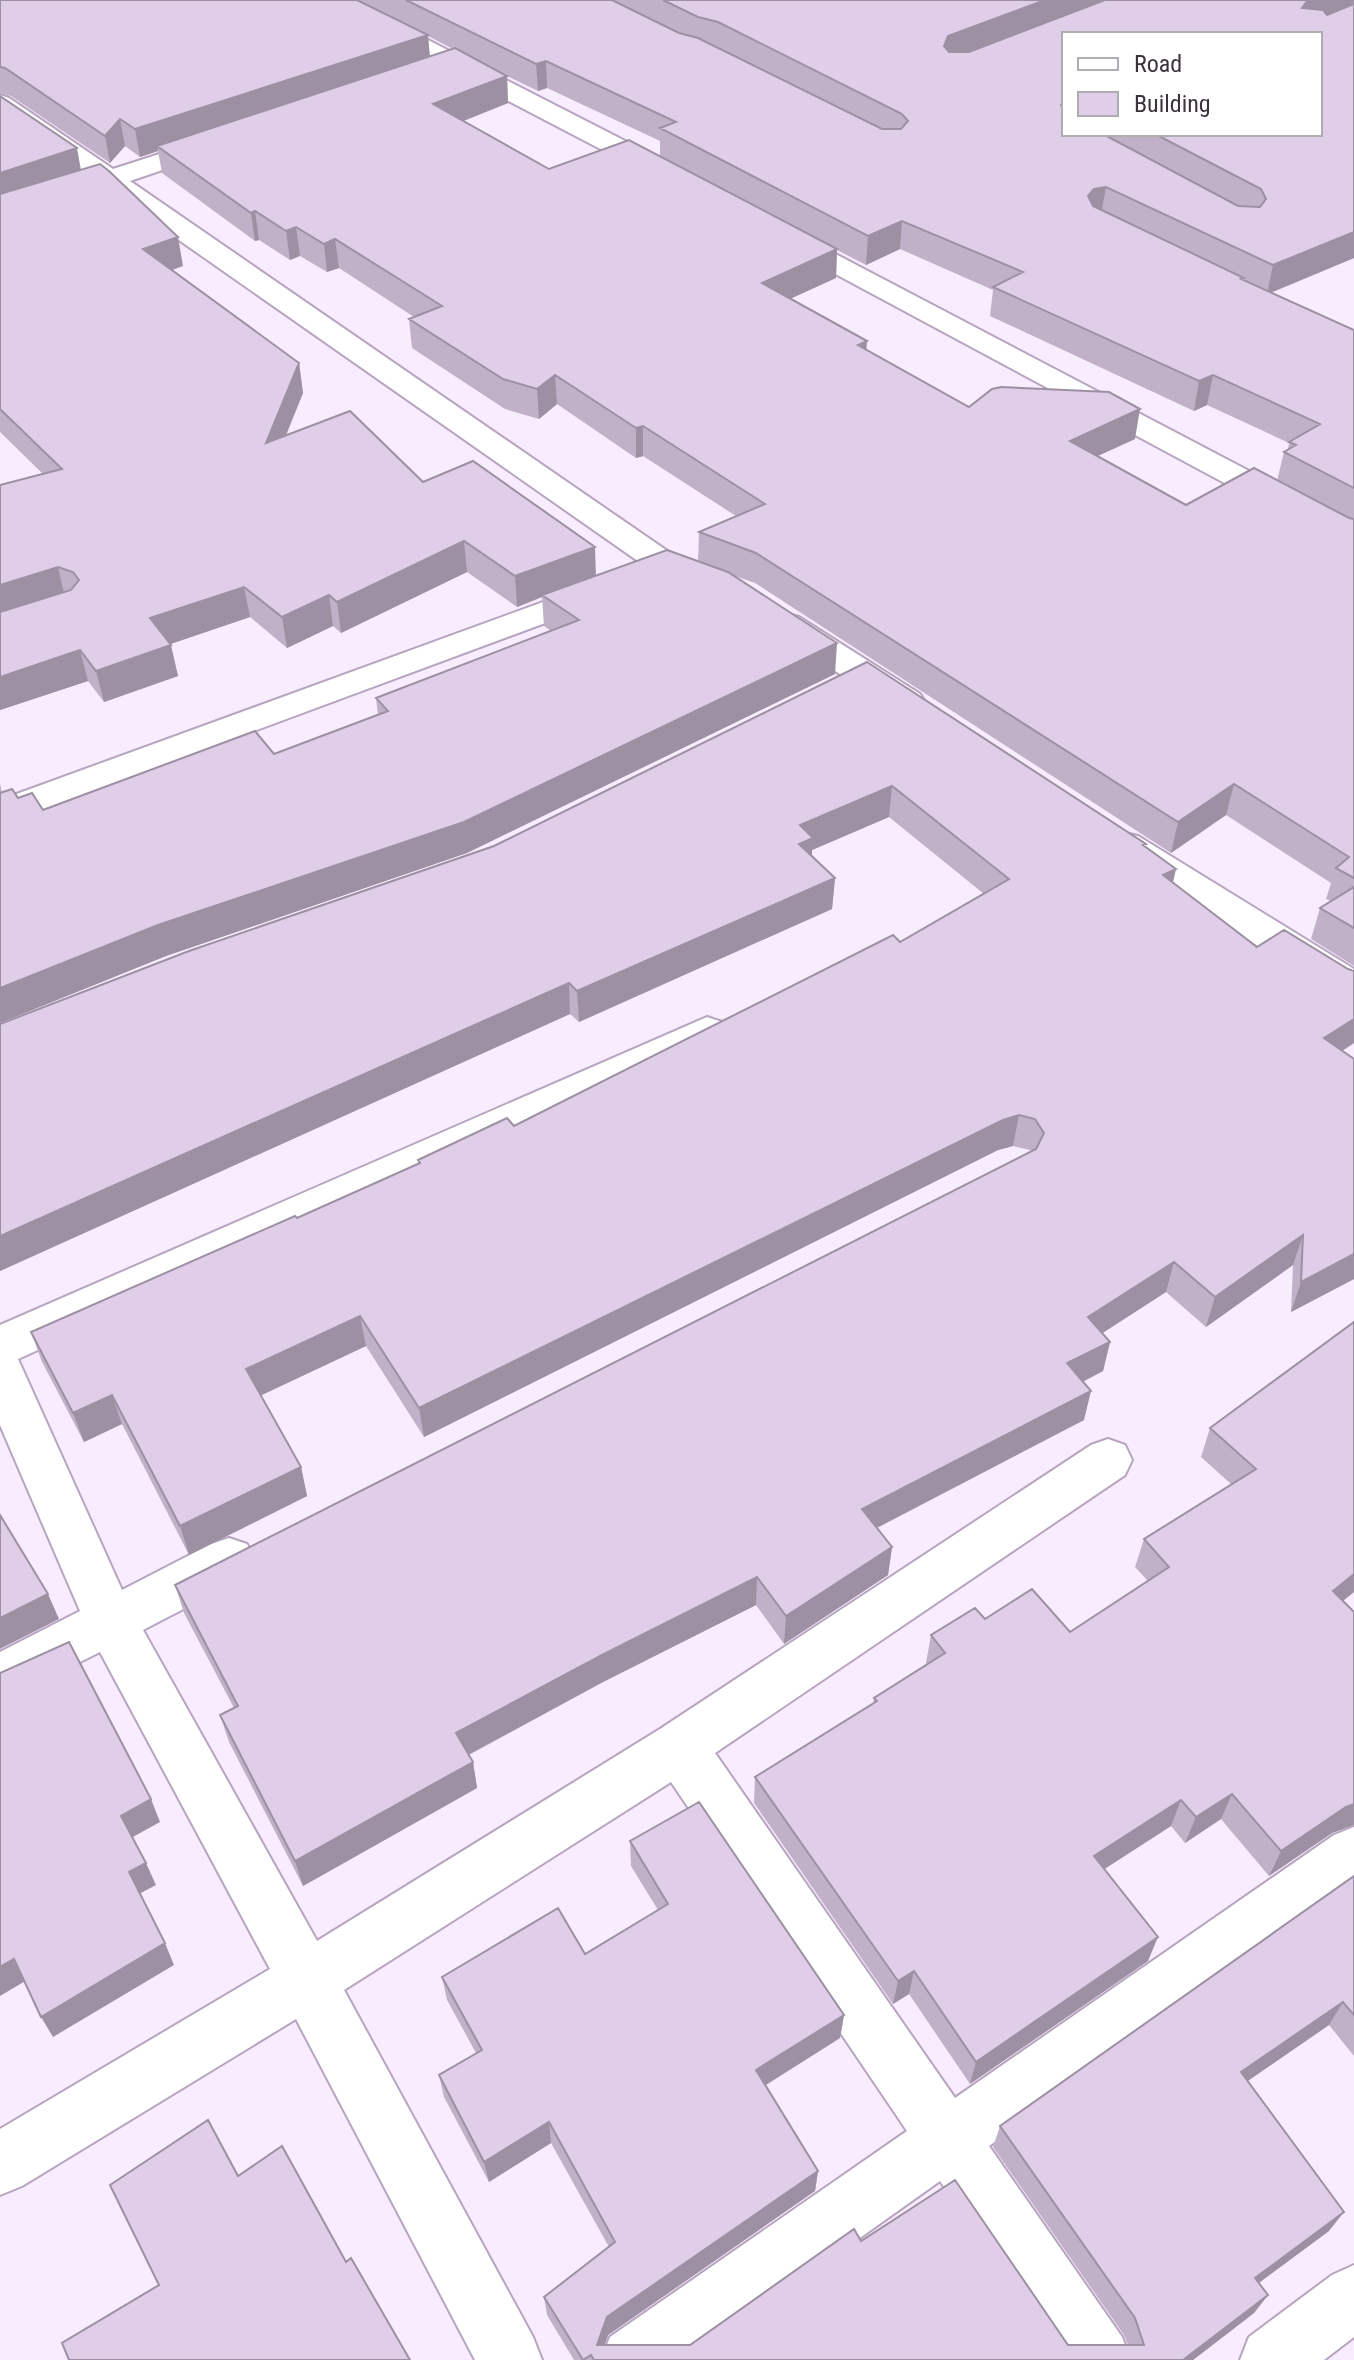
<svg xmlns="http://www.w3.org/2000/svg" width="1354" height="2360" font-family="'Roboto Condensed',sans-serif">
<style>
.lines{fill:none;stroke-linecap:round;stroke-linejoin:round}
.street-casing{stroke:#b7a5c0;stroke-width:4}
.street{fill:#fff;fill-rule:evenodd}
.wall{fill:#c1b1c8;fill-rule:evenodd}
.shaded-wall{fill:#9d90a3}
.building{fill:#e0cee9;stroke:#9d90a3;stroke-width:2;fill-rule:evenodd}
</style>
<rect width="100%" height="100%" fill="#f8edfe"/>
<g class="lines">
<!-- street casing -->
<g class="street-casing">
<path id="street" d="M320 0H350L676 167 680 173 676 179H658L324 5Z
M0 95 9 98 113 169 209 138H227L231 143 227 148 130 181 679 559 718 572 723 579 718 586 706 589 655 573 106 189 0 223V206L89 177 0 115Z
M784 227 1354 526V549L1342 546 774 241 770 235 774 229Z
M598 582 610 585 615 592 610 599 0 825V800Z
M787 614 799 617 920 694 925 702 920 710 907 713 894 710 775 631 770 624 775 617Z
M1125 833 1138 836 1354 969V1002L1340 998 1112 854 1106 845 1112 836Z
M707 1017 722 1022 728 1032 722 1042 18 1359 122 1590 211 1544 229 1538 247 1544 254 1560 247 1576 143 1630 317 1941 660 1729 1091 1445 1108 1439 1125 1445 1132 1460 1125 1475 715 1753 955 2098 1334 1835 1354 1827V1887L989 2146 1122 2337 1131 2360H1061L940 2181 688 2360H601L610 2337 907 2131 671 1782 344 1990 533 2337 542 2360H475L296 2019 22 2186 0 2195V2129L270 1969 100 1652 0 1702V1652L80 1611 0 1425V1325Z
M1354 2265V2337L1324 2360H1240L1249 2337 1332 2275Z"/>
</g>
<!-- street -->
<use href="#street" class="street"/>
</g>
<!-- wall -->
<path class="wall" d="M0 0H1354V258L1271 293 1354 330V966L1311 939 1320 908 1331 901 1326 899 1331 883 1226 815 1171 853 755 583 735 576 835 674 467 853 166 956 0 1023V784L2 792 43 810 274 754 378 715 376 698 551 631 544 626 542 597 517 607 467 572 341 633 333 626 287 648 250 617 170 644 178 676 104 702 88 681 0 710 43 474 0 432V96L183 266 172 270 299 363 303 393 286 436 423 482 596 576 698 561 699 532 736 516 643 456 636 458 557 404 539 419 505 409 412 348 409 319 414 317 339 268 327 272 300 256 290 260 259 240 255 241 162 173 158 151 140 157 125 146 110 163 11 96 0 93ZM1064 34 1320 134H1064ZM428 36 453 49 430 56ZM507 76 538 91 547 88 660 141V156L549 169 463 121 508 103ZM900 249 993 290 990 316 1194 411 1207 405 1289 443 1288 450 1284 452 1277 481 1186 505 1097 456 1135 439 969 407 866 350 790 299 836 278 837 250 866 265Z
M867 662 1145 847 1172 882 1354 1043 1342 1051 1354 1059V1279L1291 1312 1293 1265 1206 1327 1166 1292 1102 1333 1110 1342 1103 1371 1083 1382 1084 1420 877 1528 892 1547 888 1575 784 1644 756 1605 603 1682 469 1755 473 1762 477 1788 303 1886 229 1742 220 1715 234 1708 184 1613 175 1585 1031 1152 1030 1150 1013 1146 998 1150 424 1437 366 1346 260 1396 301 1467 307 1496 189 1555 122 1424 84 1442 42 1362 31 1332 297 1218 418 1164V1160L514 1126 900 942 984 894 889 817 812 850V856L835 878 832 909 579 1022 570 1014 0 1271V1024L494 846Z
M1354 1322 1343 1601 1354 1612V1825L1332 1833 1269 1876 1221 1819 1185 1843 1171 1826 1104 1869 1148 1961 970 2084 909 1994 893 2004 754 1803 755 1777 873 1704 874 1698 927 1664 926 1663 931 1635 985 1619 1070 1632 1148 1581 1135 1567 1144 1539 1231 1484 1201 1457 1210 1428Z
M630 1841 844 2015 840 2038 765 2085 818 2171 815 2191 608 2335 605 2345H690L861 2241 1068 2345H1128L1124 2335 993 2147 1000 2126 1354 1876V2056L1329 2025 1247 2081 1329 2231 1259 2283 1268 2295 1254 2313 1193 2360H574L547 2315 544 2297 609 2247 551 2143 489 2182 444 2097 439 2075 476 2053 447 2000 442 1977 585 1954 658 1910 631 1866Z"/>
<!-- shaded-wall -->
<path class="shaded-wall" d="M1045 0H1112L946 63 944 46 948 36Z
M1308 0H1354L1353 7 1303 26 1302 8Z
M428 35 430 61 157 146 158 151 140 157 135 129Z
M546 61 547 88 538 91 536 64Z
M507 76 508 103 436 132 433 104Z
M120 119 125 146 110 163 105 136Z
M77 148 82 176 0 203V173Z
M1106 187 1101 215 1089 217 1088 196 1094 189Z
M255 211 259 240 255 241 251 213Z
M902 221 900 249 866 265 868 236Z
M296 227 300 256 290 260 286 231Z
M1354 232V258L1267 294 1273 265Z
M178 237 183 266 148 278 143 249Z
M335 239 339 268 327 272 324 244Z
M837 249 836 278 761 312 762 283Z
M867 341 865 371 858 345Z
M299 363 303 393 270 473 266 443Z
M555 375 557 404 539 419 537 389Z
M1213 375 1207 405 1194 411 1199 381Z
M1140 409 1135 439 1065 471 1070 441Z
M643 426V456L636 458V428Z
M464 541 467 572 341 633 337 602Z
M595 547 596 578 542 595V597L517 607 515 576Z
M58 567 65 598 0 619V585Z
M244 587 250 617 156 649 150 618Z
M329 595 333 626 287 648 282 617Z
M837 643 835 674 467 853 166 956 0 1023V988Z
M171 645 178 676 104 702 96 671Z
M80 650 88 681 0 710V677Z
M1234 784 1226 815 1171 853 1178 822Z
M892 786 889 817 812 850 811 869 798 875 800 825Z
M1176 869 1169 900 1163 875Z
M835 878 832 909 579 1022 577 991Z
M569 983 570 1014 0 1271V1236Z
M1354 1019V1043L1314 1069 1324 1038Z
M1019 1115 1013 1146 998 1150 424 1437 419 1408 1003 1120Z
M1303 1235 1293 1265 1206 1327 1215 1297Z
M1354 1254V1279L1291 1312 1301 1282Z
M1174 1262 1166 1292 1081 1347 1088 1317Z
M360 1316 366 1346 253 1399 246 1369Z
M1110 1342 1103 1371 1060 1393 1067 1363Z
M1091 1391 1084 1420 859 1537 862 1509Z
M112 1395 122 1424 84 1442 73 1413Z
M301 1467 307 1496 189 1555 180 1526Z
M892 1547 888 1575 784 1644 786 1616Z
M1354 1574V1592L1321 1619 1333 1591Z
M757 1577 756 1605 603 1682 460 1759 456 1733 602 1655Z
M48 1594 59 1619 0 1649V1618Z
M473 1762 477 1788 303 1886 295 1861Z
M1232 1794 1221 1819 1185 1843 1196 1817Z
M151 1799 160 1822 131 1838 121 1816Z
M1181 1800 1171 1826 1086 1881 1094 1856Z
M1354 1804V1825L1332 1833 1269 1876 1281 1851 1346 1807Z
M146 1863 156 1885 139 1894 129 1872Z
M1158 1937 1148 1961 970 2084 976 2062Z
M165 1943 174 1965 53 2037 41 2017Z
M14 1959 27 1980 0 1996V1967Z
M914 1971 909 1994 893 2004 898 1981Z
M1343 2002 1329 2025 1229 2094 1241 2072Z
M844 2015 840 2038 755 2092 756 2070Z
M549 2122 551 2143 489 2182 484 2162Z
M818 2171 815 2191 608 2335 599 2360 597 2345 607 2317Z
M1344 2212 1329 2231 1241 2296 1255 2278Z
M1268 2295 1254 2313 1193 2360H1183Z"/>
<!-- building -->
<path class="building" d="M0 0H357L428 35 135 129 120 119 105 136 5 68 0 67Z
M406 0H612L679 33 698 38 882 129H901L908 121 902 114 718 22 698 17 663 0H1045L948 36 944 46 949 52H969L1105 0H1308L1302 8 1323 10 1327 15 1354 4V232L1273 265 1106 187 1094 189 1088 196 1093 206 1244 278 1241 279 1354 330V488L1284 452 1296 445 1289 442 1320 424 1213 375 1199 381 993 287 1023 272 902 221 868 236 660 128 676 122 546 61 536 64ZM1064 34H1320V134H1155L1261 189 1266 199 1260 207 1238 206 1103 134H1064V110L1061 105 1064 102Z
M455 48 507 76 433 104 549 169 629 140 837 249 762 283 867 341 858 345 969 407 992 389 1001 387 1109 392 1140 409 1070 441 1186 505 1254 468 1349 518 1354 519V878L1336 868 1349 857 1234 784 1178 822 756 553 699 532 765 504 643 426 636 428 555 375 537 389 503 379 409 319 442 306 335 239 324 244 296 227 286 231 255 211 251 213 157 146Z
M0 96 77 148 0 173Z
M100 164 109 171 178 237 143 249 299 363 266 443 350 411 423 482 473 461 595 547 515 576 464 541 337 602 329 595 282 617 244 587 150 618 171 645 96 671 80 650 0 677V612L71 590 79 580 73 572 58 567 0 585V485L62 469 0 409V194Z
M667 550 728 572 837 643 464 822 158 925 0 988V793L12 789 18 798 32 793 43 810 255 731 274 754 388 711 376 698 579 620 542 595Z
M867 662 1146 844 1143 845 1176 869 1163 875 1257 947 1284 930 1348 969 1354 971V1019L1324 1038 1354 1059V1254L1301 1282 1303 1235 1215 1297 1174 1262 1088 1317 1110 1342 1067 1363 1091 1391 862 1509 892 1547 786 1616 757 1577 602 1655 456 1733 473 1762 295 1861 220 1715 238 1706 175 1585 1036 1149 1044 1133 1035 1119 1019 1115 1003 1120 419 1408 360 1316 246 1369 301 1467 180 1526 112 1395 73 1413 31 1332 295 1216 297 1218 420 1163 418 1160 507 1118 514 1126 893 935 900 942 1009 879 892 786 800 825 813 838 799 844 835 878 577 991 569 983 0 1236V1024L189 951 494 846Z
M1354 887V928L1320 908Z
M1354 1322V1574L1333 1591 1354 1612V1804L1346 1807 1281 1851 1232 1794 1196 1817 1181 1800 1094 1856 1158 1937 976 2062 914 1971 898 1981 755 1777 877 1701 874 1698 945 1653 931 1635 975 1608 985 1619 1032 1589 1070 1632 1169 1567 1144 1539 1256 1469 1210 1428Z
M0 1515 48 1594 0 1618Z
M69 1642 151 1799 121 1816 146 1863 129 1872 165 1943 41 2017 14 1959 0 1967V1673Z
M699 1802 844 2015 756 2070 818 2171 607 2317 597 2345H690L854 2229 861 2241 955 2180 1068 2345H1144L1135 2318 1000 2126 1354 1876V2015L1343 2002 1241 2072 1344 2212 1255 2278 1268 2295 1183 2360H594L591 2355 583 2360 544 2297 615 2242 549 2122 484 2162 439 2075 482 2050 442 1977 558 1908 585 1954 668 1904 630 1841Z
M208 2120 238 2176 282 2146 346 2262 351 2258 410 2360H69L62 2343 159 2285 110 2185Z"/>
<!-- legend -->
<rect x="1062" y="32" width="260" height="104" fill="#ffffff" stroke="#b0adb2" stroke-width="2"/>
<rect x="1078" y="58" width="40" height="12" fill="#ffffff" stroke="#b0adb2" stroke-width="2"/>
<text x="1134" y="72" font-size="24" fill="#3a333e">Road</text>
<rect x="1078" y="92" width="40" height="24" fill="#e0cee9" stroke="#b0adb2" stroke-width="2"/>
<text x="1134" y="112" font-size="24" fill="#3a333e">Building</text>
</svg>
